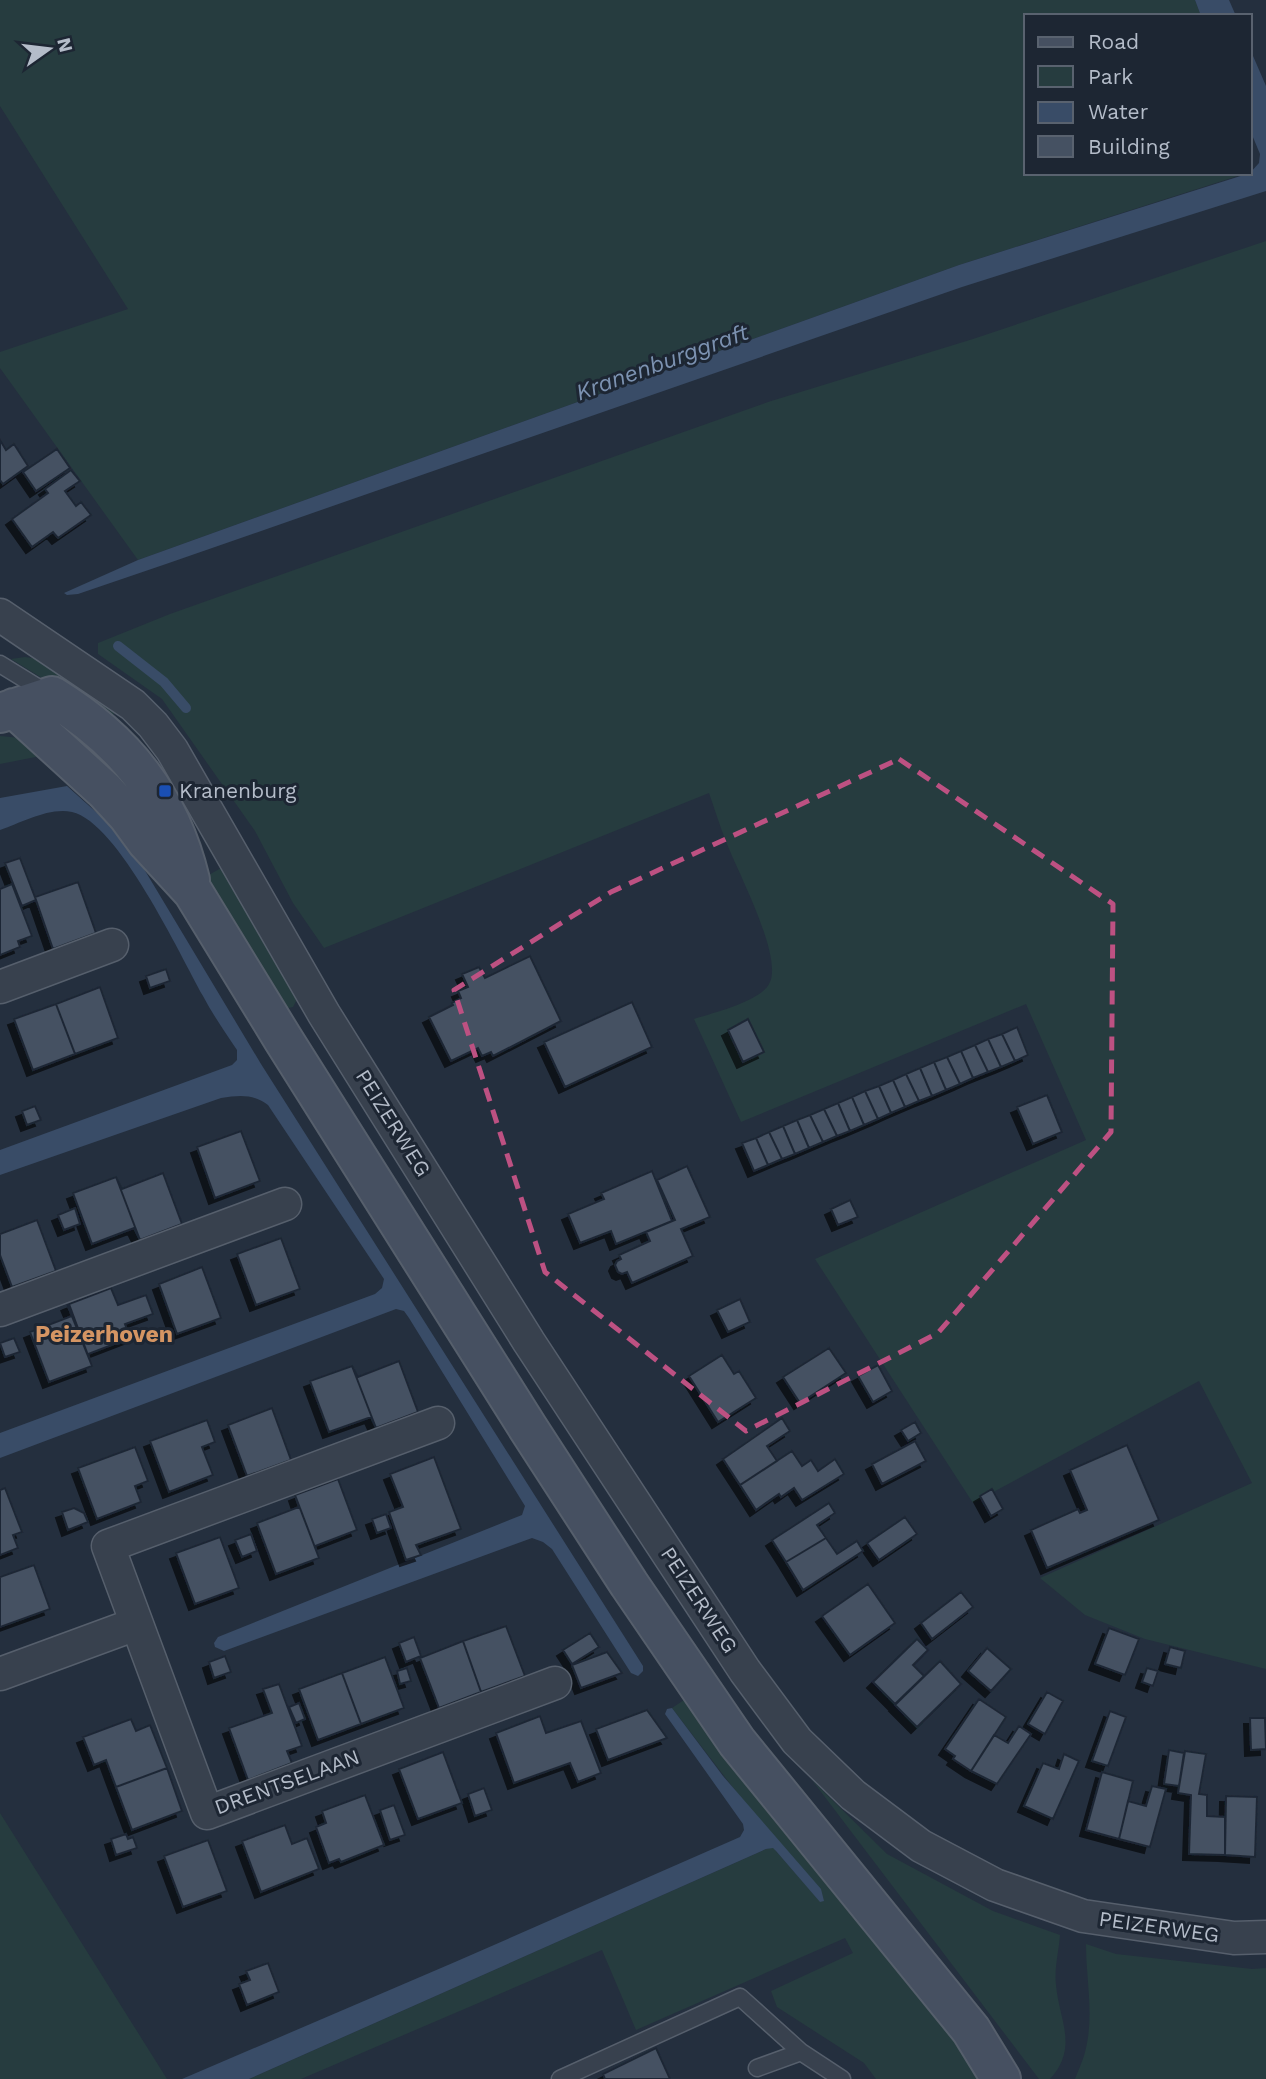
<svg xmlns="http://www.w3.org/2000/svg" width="1266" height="2079" font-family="'Work Sans',sans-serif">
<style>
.green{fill:#263c3f}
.water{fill:#394c67}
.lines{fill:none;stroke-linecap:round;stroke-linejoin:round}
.stream{stroke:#394c67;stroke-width:10}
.building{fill:#455162;stroke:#1f2835;stroke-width:2;filter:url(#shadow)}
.lane-casing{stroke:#565f6c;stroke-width:19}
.street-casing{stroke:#565f6c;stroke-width:35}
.secondary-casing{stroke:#565f6c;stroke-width:42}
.lane{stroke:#38414e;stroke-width:16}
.street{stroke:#38414e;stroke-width:32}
.secondary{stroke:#465061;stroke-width:38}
.marked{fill:none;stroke:#bd5182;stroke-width:5;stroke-dasharray:14 9;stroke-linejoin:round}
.transit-dot{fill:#1a4fb4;stroke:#1d2633;stroke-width:2.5}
.labels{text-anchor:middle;stroke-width:6;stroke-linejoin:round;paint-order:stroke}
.poi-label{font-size:21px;fill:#b4bcc9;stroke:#1d2633;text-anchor:start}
.street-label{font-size:21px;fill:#b4bcc9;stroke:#1d2633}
.water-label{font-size:23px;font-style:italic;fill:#7c92b1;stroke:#1d2633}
.neighbourhood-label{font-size:23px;font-weight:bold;fill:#d59563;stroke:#1d2633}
</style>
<defs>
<filter id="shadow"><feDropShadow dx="-6" dy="6" stdDeviation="0" flood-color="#0009"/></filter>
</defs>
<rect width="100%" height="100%" fill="#242f3e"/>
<!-- green -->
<path class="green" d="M0 0H1195L1201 16H1026V173H1247L959 265 138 560 0 368V352L128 309 0 106Z
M1266 241V1669L1145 1639 1085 1615 1040 1578 1252 1483 1199 1381 973 1503 815 1259 1086 1140 1026 1004 741 1122 694 1019C712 1013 763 1001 770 982 782 955 738 872 727 844 720 827 715 810 709 793L324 948 293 903 255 831 162 699 98 654V643L170 614 768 402 973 339Z
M25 657 39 659 113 709 114 713 112 721 11 659Z
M0 736 21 738 51 754 0 764Z
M221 868 294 995 296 1001 293 1007 288 1008 283 1007 207 876Z
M687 1698 989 2079H876L864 2063 777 2007 771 1991 853 1953 845 1938 636 2030 602 1950 301 2079H249L766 1849 773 1847 776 1851 820 1901 672 1708Z
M812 1780 887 1854 993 1911 1060 1935C1059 1950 1054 1969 1056 1985 1059 2020 1079 2047 1050 2079H1039Z
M0 1813 167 2079H0Z
M1086 1944 1116 1954 1252 1969 1266 1968V2079H1075C1079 2069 1084 2058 1086 2048 1094 2014 1086 1978 1086 1944Z"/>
<!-- water -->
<path class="water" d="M1195 0H1229L1236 16H1201Z
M1250 49 1266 86V191L962 287 166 564 78 594 67 595 64 593 138 560 959 265 1250 173 1259 163 1260 154 1250 130Z
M67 786 106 821 135 854 261 1064 643 1666V1671L638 1676 631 1673 552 1549 543 1542 532 1538 224 1651 215 1647 214 1643 218 1637 522 1515 525 1506 409 1318 404 1311 396 1309 0 1458V1433L375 1294 382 1288 384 1279 268 1105C253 1094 240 1095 221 1098L0 1175V1150L232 1065 237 1060V1050C225 1032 213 1015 203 996 180 955 118 822 72 812 49 807 21 823 0 830V798Z
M672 1708 723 1776 821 1889 824 1901 820 1902 776 1851 773 1848 766 1849 249 2079H182L455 1962 740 1837 744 1830 743 1824 665 1714 667 1709Z"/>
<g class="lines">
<!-- stream -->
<path class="stream" d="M118 646 164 682 186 708"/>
</g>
<!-- building -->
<path class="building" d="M0 440 6 450 14 444 28 466 3 484 0 480Z
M57 449 70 468 36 491 23 472Z
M71 470 80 481 65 491 76 506 81 502 91 515 58 538 53 532 32 547 12 519 48 493 45 489Z
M20 858 36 900 22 906 5 863Z
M78 882 96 933 53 949 35 897Z
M12 884 32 936 18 941 20 947 0 955V889Z
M530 956 561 1021 493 1056 491 1052 482 1056 478 1048 451 1061 429 1017 453 1005 452 1003 461 998 458 991 468 987 462 974 479 967 485 978Z
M166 969 170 981 150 988 146 976Z
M100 987 118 1038 75 1054 56 1004Z
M632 1002 652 1047 565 1087 544 1042Z
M56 1004 75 1054 33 1070 14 1019Z
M748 1019 764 1052 743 1062 728 1030Z
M1017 1027 1028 1055 1015 1061 1002 1034Z
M1002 1034 1015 1061 1001 1067 988 1039Z
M988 1039 1001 1067 988 1072 975 1045Z
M975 1045 988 1072 973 1078 961 1051Z
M961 1051 973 1078 960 1084 947 1057Z
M947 1057 960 1084 946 1090 934 1062Z
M934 1062 946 1090 932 1096 920 1068Z
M920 1068 932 1096 919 1101 906 1074Z
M906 1074 919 1101 905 1107 893 1080Z
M893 1080 905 1107 891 1113 879 1086Z
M879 1086 891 1113 878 1119 865 1091Z
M865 1091 878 1119 864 1125 852 1097Z
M1047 1095 1062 1132 1033 1144 1017 1107Z
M852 1097 864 1125 850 1131 838 1103Z
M838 1103 850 1131 837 1136 824 1109Z
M35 1106 41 1120 27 1125 22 1111Z
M824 1109 837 1136 823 1142 810 1115Z
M810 1115 823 1142 809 1148 797 1120Z
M797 1120 809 1148 795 1154 783 1126Z
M783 1126 795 1154 782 1159 769 1132Z
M241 1131 260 1181 215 1198 197 1147Z
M769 1132 782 1159 768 1165 756 1138Z
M756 1138 768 1165 754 1171 742 1143Z
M687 1166 710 1217 681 1229 693 1256 632 1283 627 1272 622 1274 618 1272 615 1265 617 1261 621 1259 619 1255 650 1241 646 1232 675 1220 657 1180Z
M652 1171 672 1221 616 1244 611 1231 580 1243 568 1214 604 1199 601 1193Z
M163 1173 182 1224 140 1240 116 1177 122 1189Z
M116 1177 140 1240 134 1228 92 1244 73 1193Z
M850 1200 858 1217 838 1225 831 1209Z
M75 1208 80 1224 64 1230 58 1215Z
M37 1220 56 1271 12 1287 0 1255V1234Z
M281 1238 300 1289 256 1305 237 1254Z
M202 1267 221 1318 177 1334 159 1284Z
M111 1288 118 1305 146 1295 153 1314 125 1324 130 1338 88 1354 92 1366 69 1304Z
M740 1299 750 1322 728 1332 717 1310Z
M67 1304 92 1366 49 1382 30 1332 72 1316Z
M14 1338 20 1352 5 1357 0 1343Z
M829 1348 846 1373 800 1403 783 1377Z
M722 1355 734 1374 739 1371 756 1398 718 1422 689 1376Z
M399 1361 418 1412 376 1428 352 1366 358 1377Z
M878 1365 892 1391 873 1402 858 1376Z
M352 1366 376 1428 371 1417 329 1432 310 1381Z
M272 1408 291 1460 247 1476 228 1425Z
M782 1418 790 1431 767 1446 777 1461 740 1485 723 1459Z
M207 1420 215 1442 202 1447 213 1475 169 1492 150 1441Z
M915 1422 921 1433 908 1441 901 1430Z
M915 1441 926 1461 882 1484 872 1464Z
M1127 1445 1159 1520 1047 1568 1031 1530 1078 1509 1080 1513 1087 1510 1070 1470Z
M135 1447 148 1481 135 1486 141 1502 97 1519 78 1468Z
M792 1451 802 1466 811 1460 818 1471 835 1459 844 1474 802 1500 794 1488 781 1497 779 1494 756 1510 740 1485Z
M434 1457 461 1529 416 1545 421 1555 406 1560 389 1512 403 1507 390 1474Z
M338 1479 357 1530 315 1546 319 1558 295 1495Z
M5 1488 22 1532 13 1535 18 1548 0 1555V1490Z
M992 1489 1003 1509 991 1516 980 1496Z
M295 1495 319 1558 276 1574 257 1523 299 1507Z
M829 1503 835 1513 817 1525 826 1538 786 1562 772 1540Z
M74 1508 84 1513 88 1522 68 1530 62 1512Z
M386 1514 391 1528 377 1533 372 1519Z
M905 1517 917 1534 879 1560 867 1543Z
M251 1534 257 1551 242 1557 235 1540Z
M220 1537 239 1588 195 1604 176 1553Z
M826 1538 837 1554 857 1541 863 1551 803 1590 786 1562Z
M34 1565 50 1609 0 1627V1577Z
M868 1584 895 1623 850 1655 822 1616Z
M961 1592 973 1607 932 1639 921 1623Z
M506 1626 525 1676 481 1692 463 1641Z
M1109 1628 1139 1639 1125 1675 1095 1664Z
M590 1633 599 1647 572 1664 563 1650Z
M414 1637 421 1656 406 1662 399 1643Z
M917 1639 928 1650 913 1665 924 1676 895 1704 873 1682Z
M463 1641 481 1692 439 1708 420 1658Z
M1170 1647 1185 1651 1181 1668 1165 1664Z
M987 1648 1011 1669 991 1691 968 1671Z
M607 1652 622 1673 581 1688 572 1665Z
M225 1656 231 1672 214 1678 209 1662Z
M385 1657 404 1708 361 1724 342 1673Z
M940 1661 961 1684 917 1727 895 1705Z
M407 1668 411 1681 400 1684 397 1671Z
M1147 1668 1158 1671 1153 1686 1142 1682Z
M342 1673 361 1724 318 1740 299 1689Z
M279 1684 302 1746 287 1751 292 1763 248 1780 229 1728 272 1713 263 1689Z
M1047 1692 1063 1701 1045 1734 1028 1724Z
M979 1699 1006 1717 971 1771 953 1759 955 1756 945 1749Z
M299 1703 305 1719 296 1723 289 1707Z
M647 1710 667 1738 608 1760 596 1729Z
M1110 1711 1126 1717 1108 1766 1092 1761Z
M540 1716 546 1733 581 1721 601 1773 578 1782 570 1763 514 1783 496 1733Z
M1250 1718H1265L1266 1749 1251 1750Z
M131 1719 136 1731 150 1725 167 1768 116 1787 106 1760 94 1765 83 1737Z
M1019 1726 1031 1734 997 1784 971 1771 994 1735 1008 1743Z
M1169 1750 1184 1753 1179 1786 1164 1784Z
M1185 1751 1206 1754 1199 1794 1207 1795V1816L1225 1817V1855L1189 1854 1191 1795 1178 1793Z
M443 1752 462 1803 418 1819 399 1769Z
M1064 1754 1079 1761 1053 1819 1024 1806 1043 1763 1059 1769Z
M167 1768 182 1811 132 1830 116 1787Z
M1102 1772 1133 1781 1119 1839 1086 1830Z
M1152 1786 1166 1789 1150 1847 1119 1839 1128 1801 1146 1806Z
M484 1788 492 1810 475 1816 468 1794Z
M365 1795 384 1845 341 1862 339 1859 329 1863 316 1827 326 1823 322 1811Z
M1226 1796 1257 1797 1255 1857 1225 1855Z
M394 1805 405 1835 390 1840 380 1810Z
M285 1825 292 1844 307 1838 319 1869 261 1892 242 1841Z
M126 1834 128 1839 133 1837 137 1848 116 1855 111 1839Z
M208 1840 227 1891 183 1907 164 1856Z
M268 1963 279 1992 247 2005 239 1984 250 1980 246 1971Z
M656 2048 670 2079H605L603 2074Z"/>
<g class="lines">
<!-- lane casing -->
<g class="lane-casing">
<path id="lane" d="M0 664 47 693
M757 2068 801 2052 842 2079
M560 2079 740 1997 801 2052"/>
</g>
<!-- street casing -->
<g class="street-casing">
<path id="street" d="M0 615 133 705 153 725 172 750 324 1014 529 1342 745 1671 797 1741 853 1795 921 1846 995 1885 1083 1916 1234 1938 1266 1937
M0 987 112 945
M0 1310 285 1204
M438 1423 108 1546 207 1813 555 1683
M0 1674 136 1624"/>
</g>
<!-- secondary casing -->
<g class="secondary-casing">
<path id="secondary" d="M14 708 105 791 128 816 147 842 193 892 283 1039 528 1428 629 1584 737 1742 971 2030 1001 2079
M0 713 52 696C125 741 170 797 190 880"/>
</g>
<!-- lane -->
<use href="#lane" class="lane"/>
<!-- street -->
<use href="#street" class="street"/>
<!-- secondary -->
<use href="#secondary" class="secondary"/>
</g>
<!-- marked area -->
<path class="marked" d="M899 759 1113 904 1111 1132 938 1333 746 1431 545 1272 454 990 611 892Z"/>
<!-- markers -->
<rect class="transit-dot" x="158" y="784" width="14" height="14" rx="3.5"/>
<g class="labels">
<!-- poi labels -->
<g class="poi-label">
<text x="179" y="798">Kranenburg</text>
</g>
<!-- street labels -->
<g class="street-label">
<text transform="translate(393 1123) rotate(58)" y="7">PEIZERWEG</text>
<text transform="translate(699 1600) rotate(57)" y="7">PEIZERWEG</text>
<text transform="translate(287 1782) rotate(-20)" y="7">DRENTSELAAN</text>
<text transform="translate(1159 1927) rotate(8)" y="7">PEIZERWEG</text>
</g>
<!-- water labels -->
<g class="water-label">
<text transform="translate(662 362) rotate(-20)" y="8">Kranenburggraft</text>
</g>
<!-- neighbourhood labels -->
<g class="neighbourhood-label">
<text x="104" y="1342">Peizerhoven</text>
</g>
</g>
<!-- legend -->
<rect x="1024" y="14" width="228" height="161" fill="#1d2633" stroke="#59626f" stroke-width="2"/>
<rect x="1038" y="37" width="35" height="10" fill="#465061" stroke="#59626f" stroke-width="2"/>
<text x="1088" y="49" font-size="21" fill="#b4bcc9">Road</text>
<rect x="1038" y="66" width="35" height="21" fill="#263c3f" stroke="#59626f" stroke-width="2"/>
<text x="1088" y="84" font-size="21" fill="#b4bcc9">Park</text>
<rect x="1038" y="102" width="35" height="21" fill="#394c67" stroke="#59626f" stroke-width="2"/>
<text x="1088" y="119" font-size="21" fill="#b4bcc9">Water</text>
<rect x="1038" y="136" width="35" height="21" fill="#455162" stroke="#59626f" stroke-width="2"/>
<text x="1088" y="154" font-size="21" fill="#b4bcc9">Building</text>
<!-- north arrow -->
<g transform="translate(49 49) rotate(76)" stroke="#1d2633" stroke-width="5" paint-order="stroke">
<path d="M0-5L12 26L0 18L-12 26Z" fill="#b4bcc9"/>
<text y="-10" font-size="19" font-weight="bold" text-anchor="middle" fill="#b4bcc9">N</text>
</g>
</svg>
